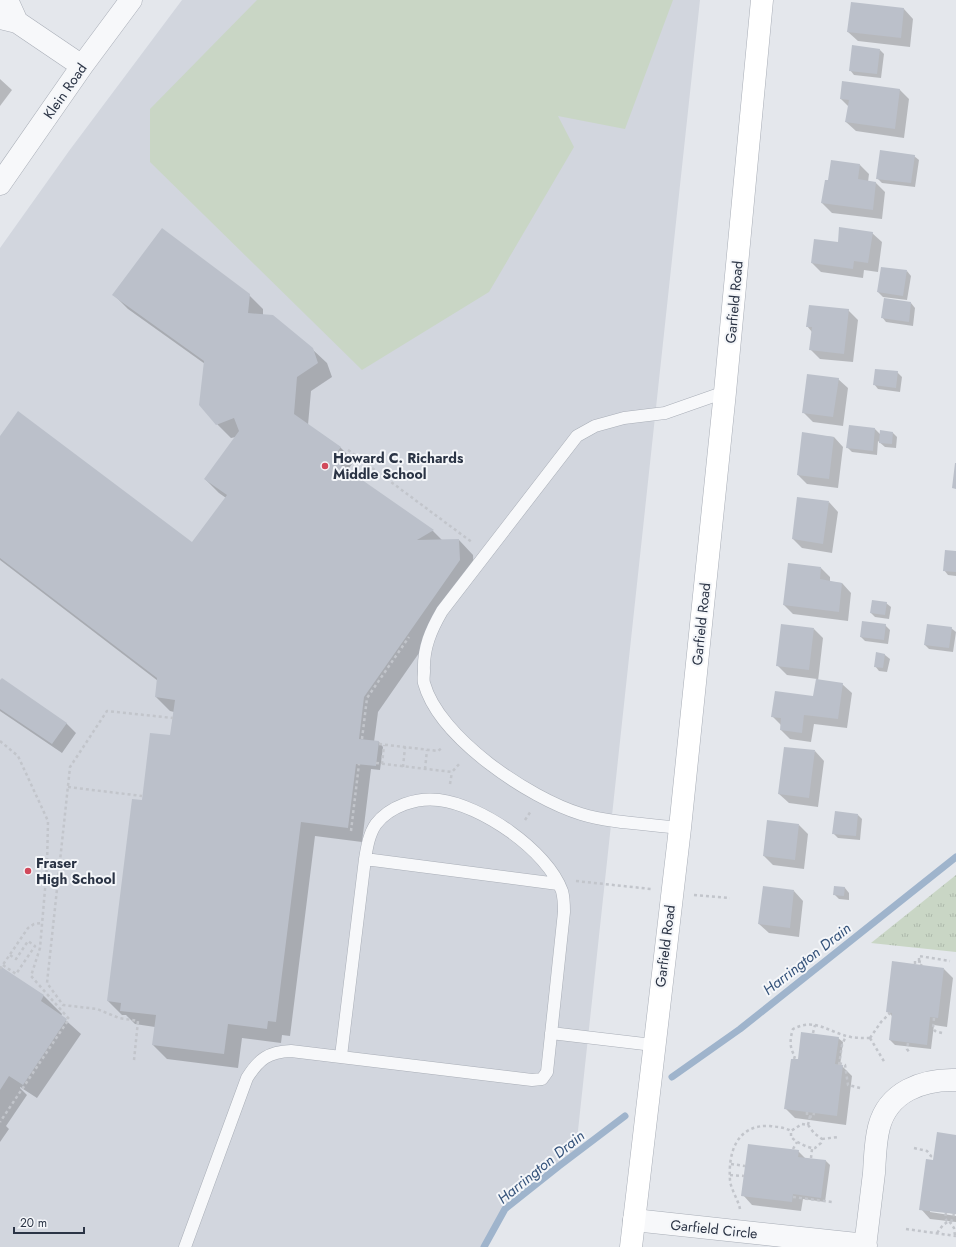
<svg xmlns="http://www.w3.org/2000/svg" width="956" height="1247" font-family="Jost,sans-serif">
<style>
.built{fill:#d2d6de}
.grass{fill:url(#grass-tufts)}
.garden{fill:#c9d6c5}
.shadow{fill:#0003}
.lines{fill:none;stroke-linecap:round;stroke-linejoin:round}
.stream{stroke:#9fb4cc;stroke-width:7}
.building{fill:#bbc0ca}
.lane-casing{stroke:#a9aeb7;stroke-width:13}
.street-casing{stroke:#a9aeb7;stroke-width:23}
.secondary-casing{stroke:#a9aeb7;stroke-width:23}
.path{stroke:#c2c5cb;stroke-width:2.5;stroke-dasharray:3 3;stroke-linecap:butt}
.lane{stroke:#f7f8fa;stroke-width:12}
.street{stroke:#f7f8fa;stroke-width:22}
.secondary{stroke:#fff;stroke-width:22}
.poi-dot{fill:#d1495b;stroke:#f4f6f9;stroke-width:1.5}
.labels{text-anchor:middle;stroke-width:4;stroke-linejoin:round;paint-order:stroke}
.street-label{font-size:14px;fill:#2b3445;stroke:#f4f6f9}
.poi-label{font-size:14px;font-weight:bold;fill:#2b3445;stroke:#f4f6f9;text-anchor:start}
.water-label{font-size:15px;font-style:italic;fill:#34527a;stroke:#f4f6f9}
</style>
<defs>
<pattern id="grass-tufts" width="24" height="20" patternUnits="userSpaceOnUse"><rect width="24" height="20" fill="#c9d6c5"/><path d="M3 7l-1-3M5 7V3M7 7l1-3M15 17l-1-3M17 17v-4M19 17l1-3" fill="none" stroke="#adb8ab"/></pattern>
</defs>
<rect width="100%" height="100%" fill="#e4e7ec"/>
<!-- built -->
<path class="built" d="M182 0H700L576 1149 503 1207 482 1247H0V248L69 151Z"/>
<!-- grass -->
<path class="grass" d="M956 875V952L871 943Z"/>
<!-- garden -->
<path class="garden" d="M257 0H673L625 129 558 116 574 147 489 292 362 370 150 162V109Z"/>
<!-- shadow -->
<path class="shadow" d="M904 9 913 19 910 47 858 41 848 32Z
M880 50 884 54 881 78 854 75 850 70Z
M0 79 12 90 0 106Z
M900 90 909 99 904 138 856 131 846 122 849 107 841 99Z
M914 156 919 160 915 187 882 183 877 178Z
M860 165 869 174 868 182 876 183 885 192 882 219 832 213 822 203 829 181Z
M872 233 882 242 878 272 864 270 863 278 821 272 812 263 838 243Z
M907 271 911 276 907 300 883 297 878 292Z
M114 295H249L263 309V315L312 349 327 363 332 377 311 391 308 425 340 447 354 461 347 471 433 531 443 541 459 540 473 555 474 574 378 712 374 742H379L383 747 380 770 371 769 362 842 315 836 290 1036 282 1035 281 1043 242 1038 238 1068 167 1059 153 1045 155 1027 135 1024 126 1015H122L108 1001 143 801 171 737 174 712 170 711 156 697 158 681 0 560V438L192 543 226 498 219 493 205 479 236 437 231 438 217 424 205 364 128 309Z
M911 303 915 308 913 326 886 322 882 317Z
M848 310 858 320 853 362 820 359 810 349 812 332 807 326Z
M897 372 902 377 900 392 878 389 874 384Z
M838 379 848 388 843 426 813 422 803 412Z
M875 429 881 435 893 433 897 437 896 448 885 447 878 441 877 455 852 452 847 447Z
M803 434 834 437 843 447 838 488 807 484 798 475Z
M829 502 838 512 832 553 802 548 793 539Z
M956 552V576L948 575 944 570Z
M821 568 830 577V582L842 583 851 593 848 621 793 614 784 605Z
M886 603 891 607 889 619 875 617 871 613Z
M885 625 890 630 888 644 865 641 861 637Z
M951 628 956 632 953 652 929 649 925 645Z
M814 629 823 638 818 681 842 684 852 693 847 728 814 724 811 742 790 739 781 730V725L773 717 814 697 817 679 787 675 777 665Z
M877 653 885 655 890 659 887 672 879 671 875 666Z
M0 682 66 723 76 733 62 753 0 711Z
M815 751 824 761 818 807 789 803 779 794Z
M858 815 862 819 860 840 838 838 833 833Z
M799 825 808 834 804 869 773 865 764 856Z
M835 887 845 888 849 893V900L839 899 834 894Z
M794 891 803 901 799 937 769 933 759 924Z
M0 967 44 996 62 1014 61 1016 81 1034 37 1098 20 1087V1088L27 1095 6 1126 9 1129 0 1142Z
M944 969 953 978 947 1027 934 1025 931 1049 895 1045 890 1040 893 1017 887 1011Z
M838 1038 843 1042 840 1066H842L852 1076 846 1125 795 1118 786 1109 798 1061Z
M956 1136V1214L930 1210V1212L956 1216V1222L930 1219 921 1209 934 1161Z
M798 1151 806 1159 826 1161 830 1165 825 1202 803 1199 801 1211 752 1205 743 1195Z"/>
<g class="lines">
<!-- stream -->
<path class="stream" d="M672 1077 740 1029 956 857
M484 1247 505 1209 559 1166 625 1116"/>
</g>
<!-- building -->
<path class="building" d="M851 2 904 8 901 38 847 32Z
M852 45 880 49 877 74 849 71Z
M842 81 900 89 895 129 845 122 849 100 840 99Z
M880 150 915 155 911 183 876 179Z
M831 160 860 164 858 179 876 182 873 210 821 203 825 180H828Z
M839 227 873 232 868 263 854 261 853 269 811 263 814 239 838 242Z
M162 228 250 294 248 313 273 315 313 348 318 363 297 377 294 414 341 447 332 459 434 530 417 540 459 539 460 560 364 697 359 739 379 741 376 766 356 764 348 828 301 822 276 1022 268 1021 267 1029 228 1024 224 1054 152 1045 156 1015 120 1011 121 1003 107 1001 132 799 142 800 150 733 170 735 175 700 155 697 157 678 0 558V436L18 411 192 542 227 495 204 479 239 431 234 418 216 425 199 405 204 361 112 295Z
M881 267 907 270 903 296 877 292Z
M884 298 911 302 909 322 881 318Z
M809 305 849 309 844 354 809 350 812 327H806Z
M875 369 898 371 896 388 873 385Z
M807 374 839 378 833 417 802 413Z
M849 425 875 428 873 451 846 448Z
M880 430 893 432 892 444 879 443Z
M802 432 834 437 829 479 797 475Z
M955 463H956V489L952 488Z
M797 497 829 501 823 544 792 539Z
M945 550 956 551V572L943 571Z
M788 563 821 567 820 579 842 583 839 612 783 605Z
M872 600 887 602 885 615 870 613Z
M862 621 886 624 884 640 860 637Z
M781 624 814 628 809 670 776 666Z
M927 624 952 627 949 648 924 645Z
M876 652 885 654 883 668 874 667Z
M2 678 67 723 52 744 0 709V680Z
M816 679 843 683 838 719 804 715 802 733 780 730 781 718 771 717 775 691 813 696Z
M784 747 815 750 809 798 778 794Z
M835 811 858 814 856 836 832 834Z
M767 820 799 824 795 860 763 856Z
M763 886 794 890 790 928 758 924Z
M834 886 845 887 844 896 833 895Z
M892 961 944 968 938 1018 930 1017 927 1045 889 1040 892 1013 886 1012Z
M0 966 44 995 41 1001 67 1019 23 1085 9 1076 0 1090Z
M801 1032 839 1037 835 1064 843 1065 837 1116 784 1109 791 1059H798Z
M937 1132 956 1135V1214L919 1210 926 1159 933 1160Z
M748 1144 799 1150 798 1157 826 1160 821 1198 793 1194 792 1202 741 1196Z"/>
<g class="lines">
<!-- lane casing -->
<g class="lane-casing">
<path id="lane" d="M680 828C649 824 610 823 581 814 529 798 439 738 424 683 423 679 424 675 424 671 423 648 431 630 442 611L577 436 595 426 624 418 665 413 725 392
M365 859 558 884
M551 1033 653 1045
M185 1247 247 1078C259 1059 268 1052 291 1051L532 1080 542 1079 547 1072 564 912C564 906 564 898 562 891 547 850 481 805 439 800 417 797 390 806 376 824 369 834 367 847 365 859L341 1056"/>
</g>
<!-- street casing -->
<g class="street-casing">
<path id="street" d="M7 0 17 22
M0 18 17 22 82 66
M0 184 82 66 131 0
M634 1220 866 1245
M865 1247C868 1222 871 1198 874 1173 875 1159 875 1142 879 1127 888 1092 922 1079 956 1080"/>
</g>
<!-- secondary casing -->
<g class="secondary-casing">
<path id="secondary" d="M631 1247 680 828 725 392 762 0"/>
</g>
<!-- path -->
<path class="path" d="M348 450 473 543
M362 739 367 698 409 637
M0 741 18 756 48 821 47 866 40 948 31 976 69 1019 0 1122
M379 744 438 751 443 747
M376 763 452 772 461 762
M382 764 384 745
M403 767 405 747
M425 769 427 750
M450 784 452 772
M68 787 142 796
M525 820 531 811
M351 831 359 764
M576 881 651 889
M694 895 730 898
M919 961V956L950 961
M915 964V961L922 962 921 965
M3 965 16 974 35 946 28 941 16 959 10 955
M0 969 28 928 34 924 42 923
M934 1018 933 1028 935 1031 942 1033
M813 1033 815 1025
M870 1038 881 1022 889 1014V1012
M870 1038 885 1063
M908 1043 907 1049 909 1052
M794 1059 795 1056C789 1048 790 1038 793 1029 816 1017 829 1033 851 1037 857 1038 863 1038 870 1038
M134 1060 138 1021 119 1018 97 1009 63 1005 47 983 70 767 107 711 173 718
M839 1063 845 1065 848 1085 860 1088
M839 1065 842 1045 846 1036
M807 1112V1116L813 1117 814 1113
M802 1124 808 1125 814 1133 822 1139 821 1143 815 1148C809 1149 796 1142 791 1137V1131Z
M808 1125 810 1116
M822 1139 838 1137
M914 1148 927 1151 931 1156 930 1160
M793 1149 797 1142
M811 1158 812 1149
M731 1164 745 1166
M730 1175 744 1176
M793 1197 832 1202
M740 1209C738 1199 731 1190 730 1180 728 1152 737 1124 770 1126 777 1127 784 1127 791 1131
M946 1213 945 1217 947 1222
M951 1222 954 1214
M906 1229 956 1236
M937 1233 943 1225 949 1221 954 1228 955 1236"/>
<!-- lane -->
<use href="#lane" class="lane"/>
<!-- street -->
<use href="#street" class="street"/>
<!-- secondary -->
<use href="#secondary" class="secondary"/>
</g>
<!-- markers -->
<g class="poi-dot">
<circle cx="325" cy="466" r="4"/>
<circle cx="28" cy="871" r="4"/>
</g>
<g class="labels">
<!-- street labels -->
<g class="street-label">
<text transform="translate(65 91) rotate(-55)" y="5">Klein Road</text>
<text transform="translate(734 302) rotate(-85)" y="5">Garfield Road</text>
<text transform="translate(701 624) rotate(-84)" y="5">Garfield Road</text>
<text transform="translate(665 946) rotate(-83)" y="5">Garfield Road</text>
<text transform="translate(714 1229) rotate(6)" y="5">Garfield Circle</text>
</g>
<!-- poi labels -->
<g class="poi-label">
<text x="333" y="463">Howard C. Richards<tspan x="333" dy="16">Middle School</tspan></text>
<text x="36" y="868">Fraser<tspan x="36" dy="16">High School</tspan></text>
</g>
<!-- water labels -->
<g class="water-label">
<text transform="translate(807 959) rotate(-38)" y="5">Harrington Drain</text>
<text transform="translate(541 1167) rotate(-39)" y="5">Harrington Drain</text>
</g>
</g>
<!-- scale -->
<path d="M14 1227v6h70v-6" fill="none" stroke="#2b3445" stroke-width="2"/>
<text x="20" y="1227" font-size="12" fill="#2b3445" stroke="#f4f6f9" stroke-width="3" paint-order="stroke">20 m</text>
</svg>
